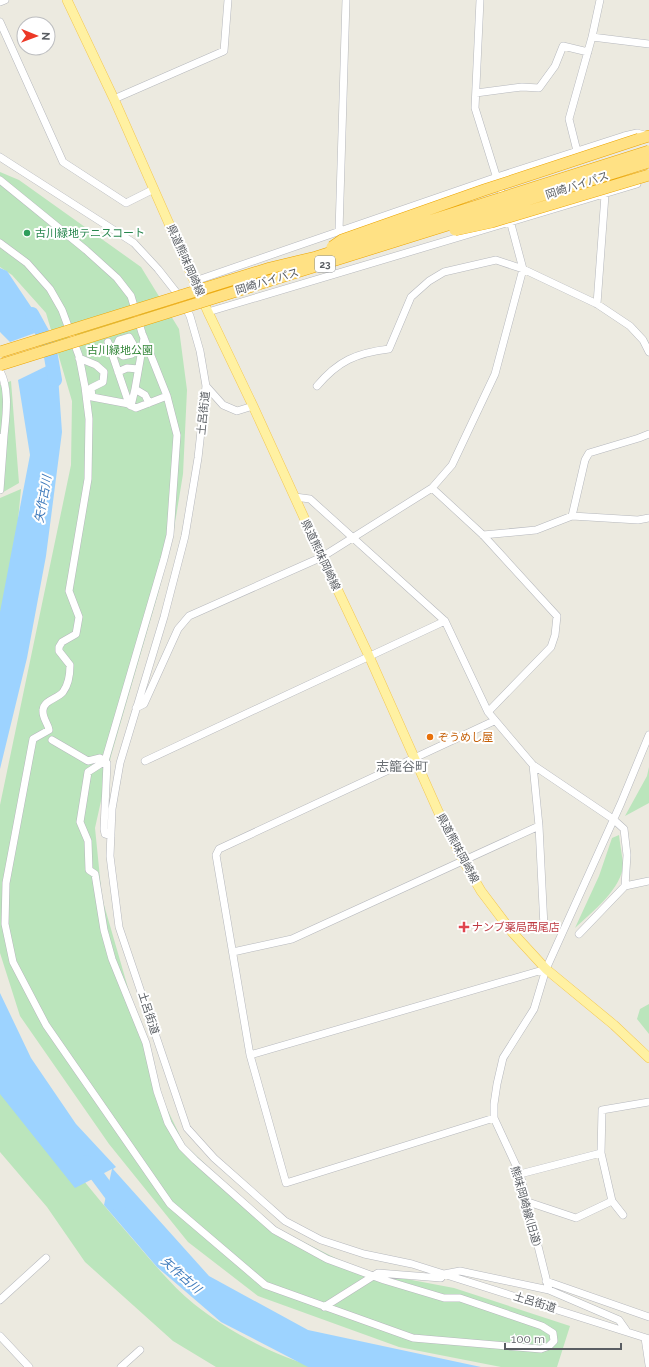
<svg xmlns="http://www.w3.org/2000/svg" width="649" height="1367" font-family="Raleway,'Noto Sans JP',sans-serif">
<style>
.green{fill:#bbe5bc}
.water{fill:#9dd3ff}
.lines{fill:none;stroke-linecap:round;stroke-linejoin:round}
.river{stroke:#9dd3ff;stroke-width:14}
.minor-casing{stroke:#b6b8bd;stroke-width:8}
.major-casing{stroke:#f4c852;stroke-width:10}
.highway-casing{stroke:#eca500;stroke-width:12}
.minor{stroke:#fff;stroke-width:7}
.major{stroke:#fff1a2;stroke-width:9}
.highway{stroke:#ffe184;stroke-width:11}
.highway-bridge-casing{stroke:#eca500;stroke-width:12;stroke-linecap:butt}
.highway-bridge{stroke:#ffe184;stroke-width:11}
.leisure-dot{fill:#2e9e5b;stroke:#fff;stroke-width:1.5}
.food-dot{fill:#e8710a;stroke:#fff;stroke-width:1.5}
.health-dot{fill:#e0444e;stroke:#fff;stroke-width:1.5}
.labels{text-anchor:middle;stroke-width:4;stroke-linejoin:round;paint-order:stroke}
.shield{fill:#fff;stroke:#8b8e91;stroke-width:1}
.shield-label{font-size:10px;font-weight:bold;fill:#595d62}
.street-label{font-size:11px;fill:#595d62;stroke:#fff}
.leisure-label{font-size:11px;fill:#27864d;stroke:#fff;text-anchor:start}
.park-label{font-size:11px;fill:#338638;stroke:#fff}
.food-label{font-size:11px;fill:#c56008;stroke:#fff;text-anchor:start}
.health-label{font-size:11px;fill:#be3a42;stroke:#fff;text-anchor:start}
.water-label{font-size:12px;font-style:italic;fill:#3c79bb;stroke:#fff}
.quarter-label{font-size:13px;fill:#6a6f74;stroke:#fff}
</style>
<rect width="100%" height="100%" fill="#eceae0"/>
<!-- green -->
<path class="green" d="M0 172 19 180 141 267 179 329 187 390 183 474 173 535 158 594 111 756 95 828 102 898 157 1088 184 1144 268 1224 359 1270 454 1288 570 1326 557 1367H501L399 1347 258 1296 188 1242 109 1144 20 1016 0 953V805L71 465 72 401 46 313 12 275 0 267Z
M11 381 19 483 0 494V385Z
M21 489 7 636 0 668V498Z
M649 767V803L625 816 647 776Z
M619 835C620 845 622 854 623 864 623 888 591 913 575 928L599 876 612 838Z
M649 1004V1034L637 1019 640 1009Z
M0 1077C45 1132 89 1189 136 1243 154 1264 173 1287 194 1304 228 1331 276 1357 317 1367H216L173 1341 85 1262 47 1207 0 1152Z"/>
<!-- water -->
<path class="water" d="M0 268 7 271 46 329 10 342 0 332Z
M57 361 62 432 46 556 27 658 0 769V612L30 455 18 380Z
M0 993 31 1058 76 1124 116 1167 113 1169 209 1276 308 1330 481 1367H308L221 1322 157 1267 104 1205 112 1169 75 1188 0 1094Z"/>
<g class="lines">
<!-- river -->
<path class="river" d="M32 314 49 345 55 380
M87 1162 119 1205"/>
<!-- minor casing -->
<g class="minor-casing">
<path id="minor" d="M480 0 475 108 504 201
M0 2 5 0
M0 22 63 162 126 203 154 189
M592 37 649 44
M476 93 522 87 539 88 555 66 563 46 588 52
M114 99 224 51 228 0
M577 151 569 119 592 37 600 0
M0 157 134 243 158 269 180 297 190 316 200 351 206 386 198 458 185 536 164 617 120 763 112 809 110 856 119 927 187 1128 214 1158 285 1221 321 1240 364 1254 412 1264 649 1339
M0 180 86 250 117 278 131 296 142 333 167 396 177 435 170 535 164 559 105 761 88 772 80 822 88 841 89 870 95 874 104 930 112 959 146 1043 157 1091 168 1123 182 1147 195 1160 274 1230 327 1259 384 1280 444 1298H460L542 1326 553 1333 554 1341 549 1346 541 1349 413 1338 265 1285 170 1204 46 1025 13 962 5 924 6 883 33 739 49 730C48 723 42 718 43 710 44 700 57 699 63 692 69 684 70 675 70 665L59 651V647L62 642 76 634 79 617 69 591 88 479 89 419 85 387 79 356 62 310 50 289 27 263 0 243
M339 231 346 0
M195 281 497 177 624 136 637 133 648 136
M597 304 605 195
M208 312 637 184
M115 350 123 356 132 354 133 349
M115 350 122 348 124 343 128 344 129 347 133 346
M111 351 115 350 119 340 129 337 133 344V349L142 350
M79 358 96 365 104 372 103 382 91 388 92 397 129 404 108 342
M0 371C10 390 6 415 4 436L0 438
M118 372 127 368 138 369
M206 386 223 405 237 411 253 406
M317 386C338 361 356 353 389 349L411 297 429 281 444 272 496 260 523 269 597 304 630 326 643 340 649 352
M135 389 144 338
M128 404 136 408 167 396
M131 406 135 389 145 395 149 403
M432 488 483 535 557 616 555 635 551 647 488 712
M0 490 4 436
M295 497 310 499 445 621 488 712 533 765 613 819 624 829 627 855 625 886
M572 516 585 460 589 453 639 438 649 434
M483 535 536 530 572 516 638 520 649 518
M136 708 144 704 178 629 189 616 322 557 432 488 452 465 495 374 523 269 508 213
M494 721 219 849 216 855 250 1055 286 1183 494 1118
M52 740 88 761 100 758 107 763 104 829 105 834 111 836
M145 761 445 621
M533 765 539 826 544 927
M579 934 625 886 649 881
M233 952 292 939 539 826
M250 1055 546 969
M520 1174 601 1153
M528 1202 576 1218 612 1201
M623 1215 612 1201 601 1153 602 1110 649 1102
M546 1281 649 1317
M549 1290 520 1174 494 1118V1104L497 1084 503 1058 534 1009 546 969 621 803 649 735
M0 1300 46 1258
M324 1307 378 1273 441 1278 444 1274 460 1271 549 1290 619 1320 626 1330
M0 1336 29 1367
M645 1338 649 1365
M121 1367 140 1350"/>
</g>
<!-- major casing -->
<g class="major-casing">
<path id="major" d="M67 0 114 99 208 312 253 406 322 557 369 656 438 811 463 860 481 891 512 932 546 969 614 1025 649 1058"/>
</g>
<!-- highway casing -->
<g class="highway-casing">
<path id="highway" d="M639 139 649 136"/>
</g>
<!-- minor -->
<use href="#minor" class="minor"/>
<!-- major -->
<use href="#major" class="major"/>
<!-- highway -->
<use href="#highway" class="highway"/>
<!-- highway-bridge casing -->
<g class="highway-bridge-casing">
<path id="highway-bridge" d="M455 230 492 222 649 175
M332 247 342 240 484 190 639 139
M0 352 270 268 316 257 649 151
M0 365 649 162"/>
</g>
<!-- highway-bridge -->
<use href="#highway-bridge" class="highway-bridge"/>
</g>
<!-- markers -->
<circle class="leisure-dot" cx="27" cy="233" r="4"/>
<circle class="food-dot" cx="430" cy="737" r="4"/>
<path class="health-dot" d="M462 921h4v4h4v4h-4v4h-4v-4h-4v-4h4z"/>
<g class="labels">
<!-- shield labels -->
<rect class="shield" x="315" y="256" width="20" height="16" rx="3"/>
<g class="shield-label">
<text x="325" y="268">23</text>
</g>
<!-- street labels -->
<g class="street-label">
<text transform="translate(577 185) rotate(-18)" y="4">岡崎バイパス</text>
<text transform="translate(186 260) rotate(66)" y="4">県道熊味岡崎線</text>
<text transform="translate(267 281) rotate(-17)" y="4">岡崎バイパス</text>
<text transform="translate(203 413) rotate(-84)" y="4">土呂街道</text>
<text transform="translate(321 555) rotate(65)" y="4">県道熊味岡崎線</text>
<text transform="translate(458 848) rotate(62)" y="4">県道熊味岡崎線</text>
<text transform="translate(149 1013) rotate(72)" y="4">土呂街道</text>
<text transform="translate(526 1206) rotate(74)" y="4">熊味岡崎線(旧道)</text>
<text transform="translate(535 1302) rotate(17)" y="4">土呂街道</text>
</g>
<!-- leisure labels -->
<g class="leisure-label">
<text x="35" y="237">古川緑地テニスコート</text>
</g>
<!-- park labels -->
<g class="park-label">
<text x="120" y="354">古川緑地公園</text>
</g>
<!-- food labels -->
<g class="food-label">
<text x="438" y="741">ぞうめし屋</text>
</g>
<!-- health labels -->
<g class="health-label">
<text x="472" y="931">ナンブ薬局西尾店</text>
</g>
<!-- water labels -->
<g class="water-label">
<text transform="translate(43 499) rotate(-80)" y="4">矢作古川</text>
<text transform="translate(181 1275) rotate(41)" y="4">矢作古川</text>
</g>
<!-- quarter labels -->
<g class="quarter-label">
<text x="402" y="771">志籠谷町</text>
</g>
</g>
<!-- north arrow -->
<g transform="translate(36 36) rotate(91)"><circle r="19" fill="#ffffff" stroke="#bdbec0"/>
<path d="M0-3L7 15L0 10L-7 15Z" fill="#ec3826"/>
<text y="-6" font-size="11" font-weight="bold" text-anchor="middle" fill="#595d62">N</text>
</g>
<!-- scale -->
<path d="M505 1343v6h116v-6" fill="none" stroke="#595d62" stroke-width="2"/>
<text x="511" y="1343" font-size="12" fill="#595d62" stroke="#ffffff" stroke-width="3" paint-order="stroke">100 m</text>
</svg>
